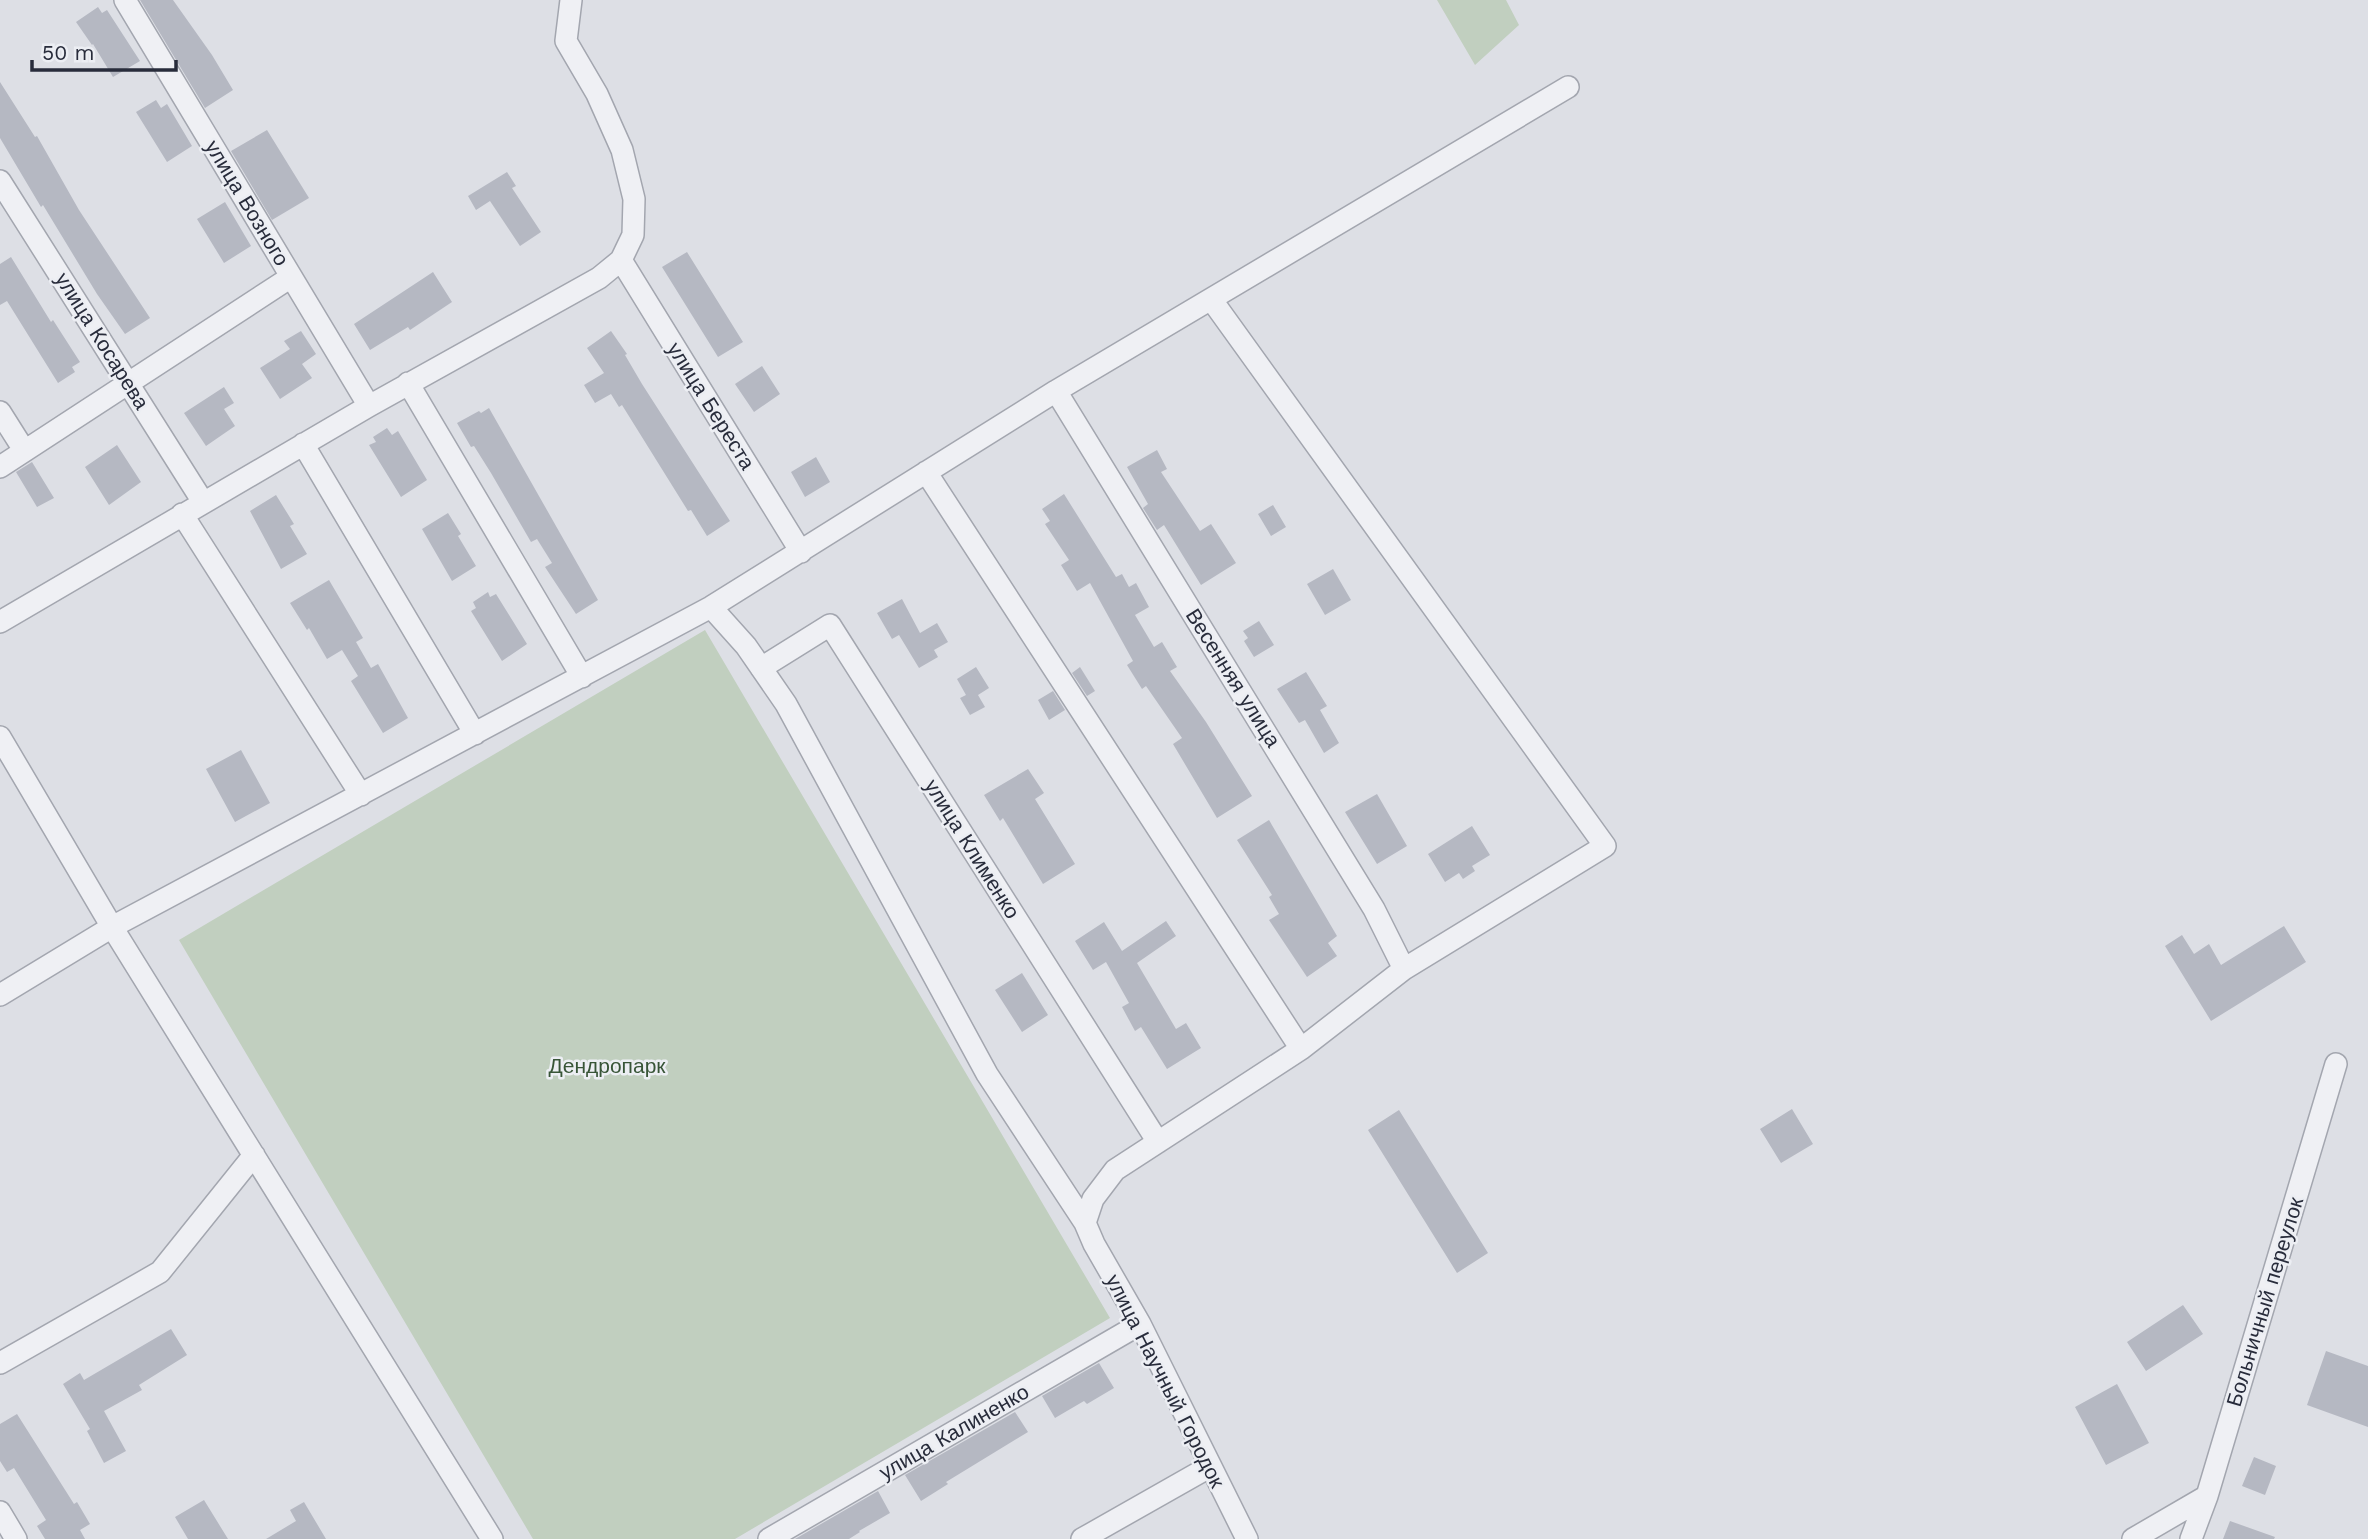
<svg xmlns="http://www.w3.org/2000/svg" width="2368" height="1539" font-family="'Work Sans',sans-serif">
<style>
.green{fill:#c1cfbf}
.building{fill:#b5b8c2}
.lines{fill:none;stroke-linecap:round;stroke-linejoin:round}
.minor-casing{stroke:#a3a6af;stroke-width:24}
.minor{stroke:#eff0f4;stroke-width:21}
.labels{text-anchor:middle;stroke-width:5;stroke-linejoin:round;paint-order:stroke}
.street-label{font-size:21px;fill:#282c3b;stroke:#eceef3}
.park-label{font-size:21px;fill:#385537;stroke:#eceef3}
</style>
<rect width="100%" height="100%" fill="#dddfe5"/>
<!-- green -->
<path class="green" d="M1437 0H1506L1519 25 1475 65Z
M705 630 1110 1318 735 1539H533L179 940Z"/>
<!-- building -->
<path class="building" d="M140 0H173L212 55 233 90 205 108Z
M98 7 102 13 107 10 140 61 113 77 93 44 92 45 76 22Z
M0 82 35 137 37 136 79 210 150 318 125 334 97 294 43 205 41 207 0 138Z
M156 100 161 108 167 104 192 146 167 162 136 112Z
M267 130 309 198 272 220 231 151Z
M507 172 516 186 512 188 541 232 520 246 490 201 476 210 468 196Z
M225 202 251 246 224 263 197 219Z
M687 252 743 342 718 357 662 267Z
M11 257 51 322 53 320 80 362 72 367 75 372 58 383 7 301 0 305V264Z
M433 272 452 302 410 330 408 327 370 350 354 324Z
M301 331 316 354 302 364 312 378 280 399 260 368 290 349 284 341Z
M611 331 627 354 625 355 642 384 730 521 707 536 691 510 688 511 622 405 619 407 611 394 595 403 584 385 604 373 587 348Z
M762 366 780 394 754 412 735 384Z
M224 387 234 403 224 409 235 426 206 446 184 413Z
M489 408 598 600 576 614 545 567 552 563 537 539 531 542 491 473 474 446 471 447 457 423 479 411 481 413Z
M387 428 392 435 398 431 427 480 401 497 369 445 376 442 373 437Z
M117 445 141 482 109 505 85 467Z
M1157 450 1167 469 1161 472 1200 531 1211 524 1236 563 1201 585 1164 525 1157 530 1143 508 1148 504 1127 467Z
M816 457 830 482 805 497 791 472Z
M32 462 54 498 37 507 16 472Z
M1064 494 1116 577 1122 574 1129 587 1136 583 1149 607 1135 615 1154 647 1162 642 1177 667 1170 671 1206 722 1252 796 1217 818 1173 744 1182 738 1146 686 1142 689 1127 665 1133 661 1090 583 1077 591 1061 565 1069 560 1045 524 1050 521 1042 509Z
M276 495 294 524 290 526 307 554 281 569 250 511Z
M1273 505 1286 527 1271 536 1258 514Z
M448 513 461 534 458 536 476 566 452 581 422 529Z
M1333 569 1351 600 1325 615 1307 584Z
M329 580 363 638 356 642 371 668 378 664 408 718 383 733 351 681 358 676 342 650 327 659 309 628 307 630 290 603Z
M488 592 490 597 496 594 527 644 502 661 471 611 476 608 473 602Z
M902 599 920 633 937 623 948 642 934 650 938 657 919 668 899 635 892 639 877 613Z
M1259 621 1274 645 1254 657 1244 641 1248 638 1243 631Z
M976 667 989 688 978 695 985 707 970 715 960 698 966 695 957 679Z
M1080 667 1095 691 1087 696 1072 673Z
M1306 672 1327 706 1320 710 1339 743 1324 753 1305 720 1299 723 1277 689Z
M1053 691 1065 710 1049 720 1038 700Z
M241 750 270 803 235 822 206 769Z
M1028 769 1044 793 1035 799 1075 864 1043 884 1003 818 1000 821 984 795Z
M1377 794 1407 846 1377 864 1345 812Z
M1269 820 1337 936 1328 943 1337 956 1307 977 1269 920 1279 914 1269 897 1272 895 1237 840Z
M1472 826 1490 855 1472 866 1475 871 1463 879 1459 873 1445 882 1428 854Z
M1166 921 1176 936 1137 963 1176 1029 1186 1023 1201 1048 1167 1069 1141 1027 1135 1031 1122 1007 1129 1003 1106 962 1093 970 1075 941 1104 922 1122 951Z
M2284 926 2306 962 2211 1021 2165 946 2182 935 2194 954 2209 944 2221 965Z
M1022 973 1048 1015 1022 1032 995 990Z
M1792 1109 1813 1144 1781 1163 1760 1129Z
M1399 1110 1488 1253 1457 1273 1368 1130Z
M2183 1305 2203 1334 2146 1371 2127 1342Z
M171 1329 187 1355 139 1385 142 1390 104 1411 126 1451 104 1463 87 1431 90 1429 63 1384 80 1373 84 1380Z
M2326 1351 2368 1366V1427L2307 1405Z
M1099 1363 1114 1388 1087 1404 1084 1401 1055 1418 1042 1396Z
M2117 1384 2149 1443 2106 1465 2075 1407Z
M1015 1412 1028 1432 946 1482 948 1484 921 1501 905 1475Z
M17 1414 74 1504 77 1502 90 1524 80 1530 85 1539H45L37 1526 46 1520 14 1468 7 1472 0 1461V1424Z
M2254 1457 2276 1466 2265 1495 2242 1486Z
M878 1491 890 1513 859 1531 860 1532 849 1539H795Z
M204 1500 228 1539H188L175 1517Z
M304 1502 326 1539H266L296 1521 290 1510Z
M2230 1521 2275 1537 2274 1539H2223Z"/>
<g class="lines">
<!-- minor casing -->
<g class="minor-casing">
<path id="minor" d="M125 0 369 406
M0 181 203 502
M621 260 801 552
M408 383 582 677
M1056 391 1374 909 1404 969
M0 412 24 450
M303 444 475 734
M0 467 291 277
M926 472 1301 1049
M182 514 361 795
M711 607 746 646 786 704 987 1074 1085 1223 1094 1244 1140 1324 1247 1539
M0 622 369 406 599 278 621 260 633 235 634 199 622 150 597 94 566 41 571 0
M761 668 830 625 1158 1142
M0 737 112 927 492 1539
M0 995 112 927 711 607 1056 391 1568 87
M1085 1223 1093 1199 1115 1170 1301 1049 1404 969 1605 846 1211 299
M0 1363 160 1272 254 1155
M0 1512 16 1539
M769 1539 1140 1324
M1082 1539 1209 1467
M2133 1539 2207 1496
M2191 1539 2207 1496 2336 1064"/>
</g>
<!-- minor -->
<use href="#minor" class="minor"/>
</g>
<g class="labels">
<!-- street labels -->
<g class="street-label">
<text transform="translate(247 203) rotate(59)" y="7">улица Возного</text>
<text transform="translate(102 341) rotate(58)" y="7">улица Косарева</text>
<text transform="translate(711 406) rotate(58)" y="7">улица Береста</text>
<text transform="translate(1233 678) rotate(58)" y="7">Весенняя улица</text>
<text transform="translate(972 849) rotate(58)" y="7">улица Клименко</text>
<text transform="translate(2265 1302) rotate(-73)" y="7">Больничный переулок</text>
<text transform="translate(1165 1381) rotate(63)" y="7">улица Научный Городок</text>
<text transform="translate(954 1432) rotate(-30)" y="7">улица Калиненко</text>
</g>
<!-- park labels -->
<g class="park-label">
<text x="607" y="1073">Дендропарк</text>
</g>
</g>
<!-- scale -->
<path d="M32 60v10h144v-10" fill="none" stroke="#282c3b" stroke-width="3.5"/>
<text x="42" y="60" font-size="21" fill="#282c3b" stroke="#eceef3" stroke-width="5" paint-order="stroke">50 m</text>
</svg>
